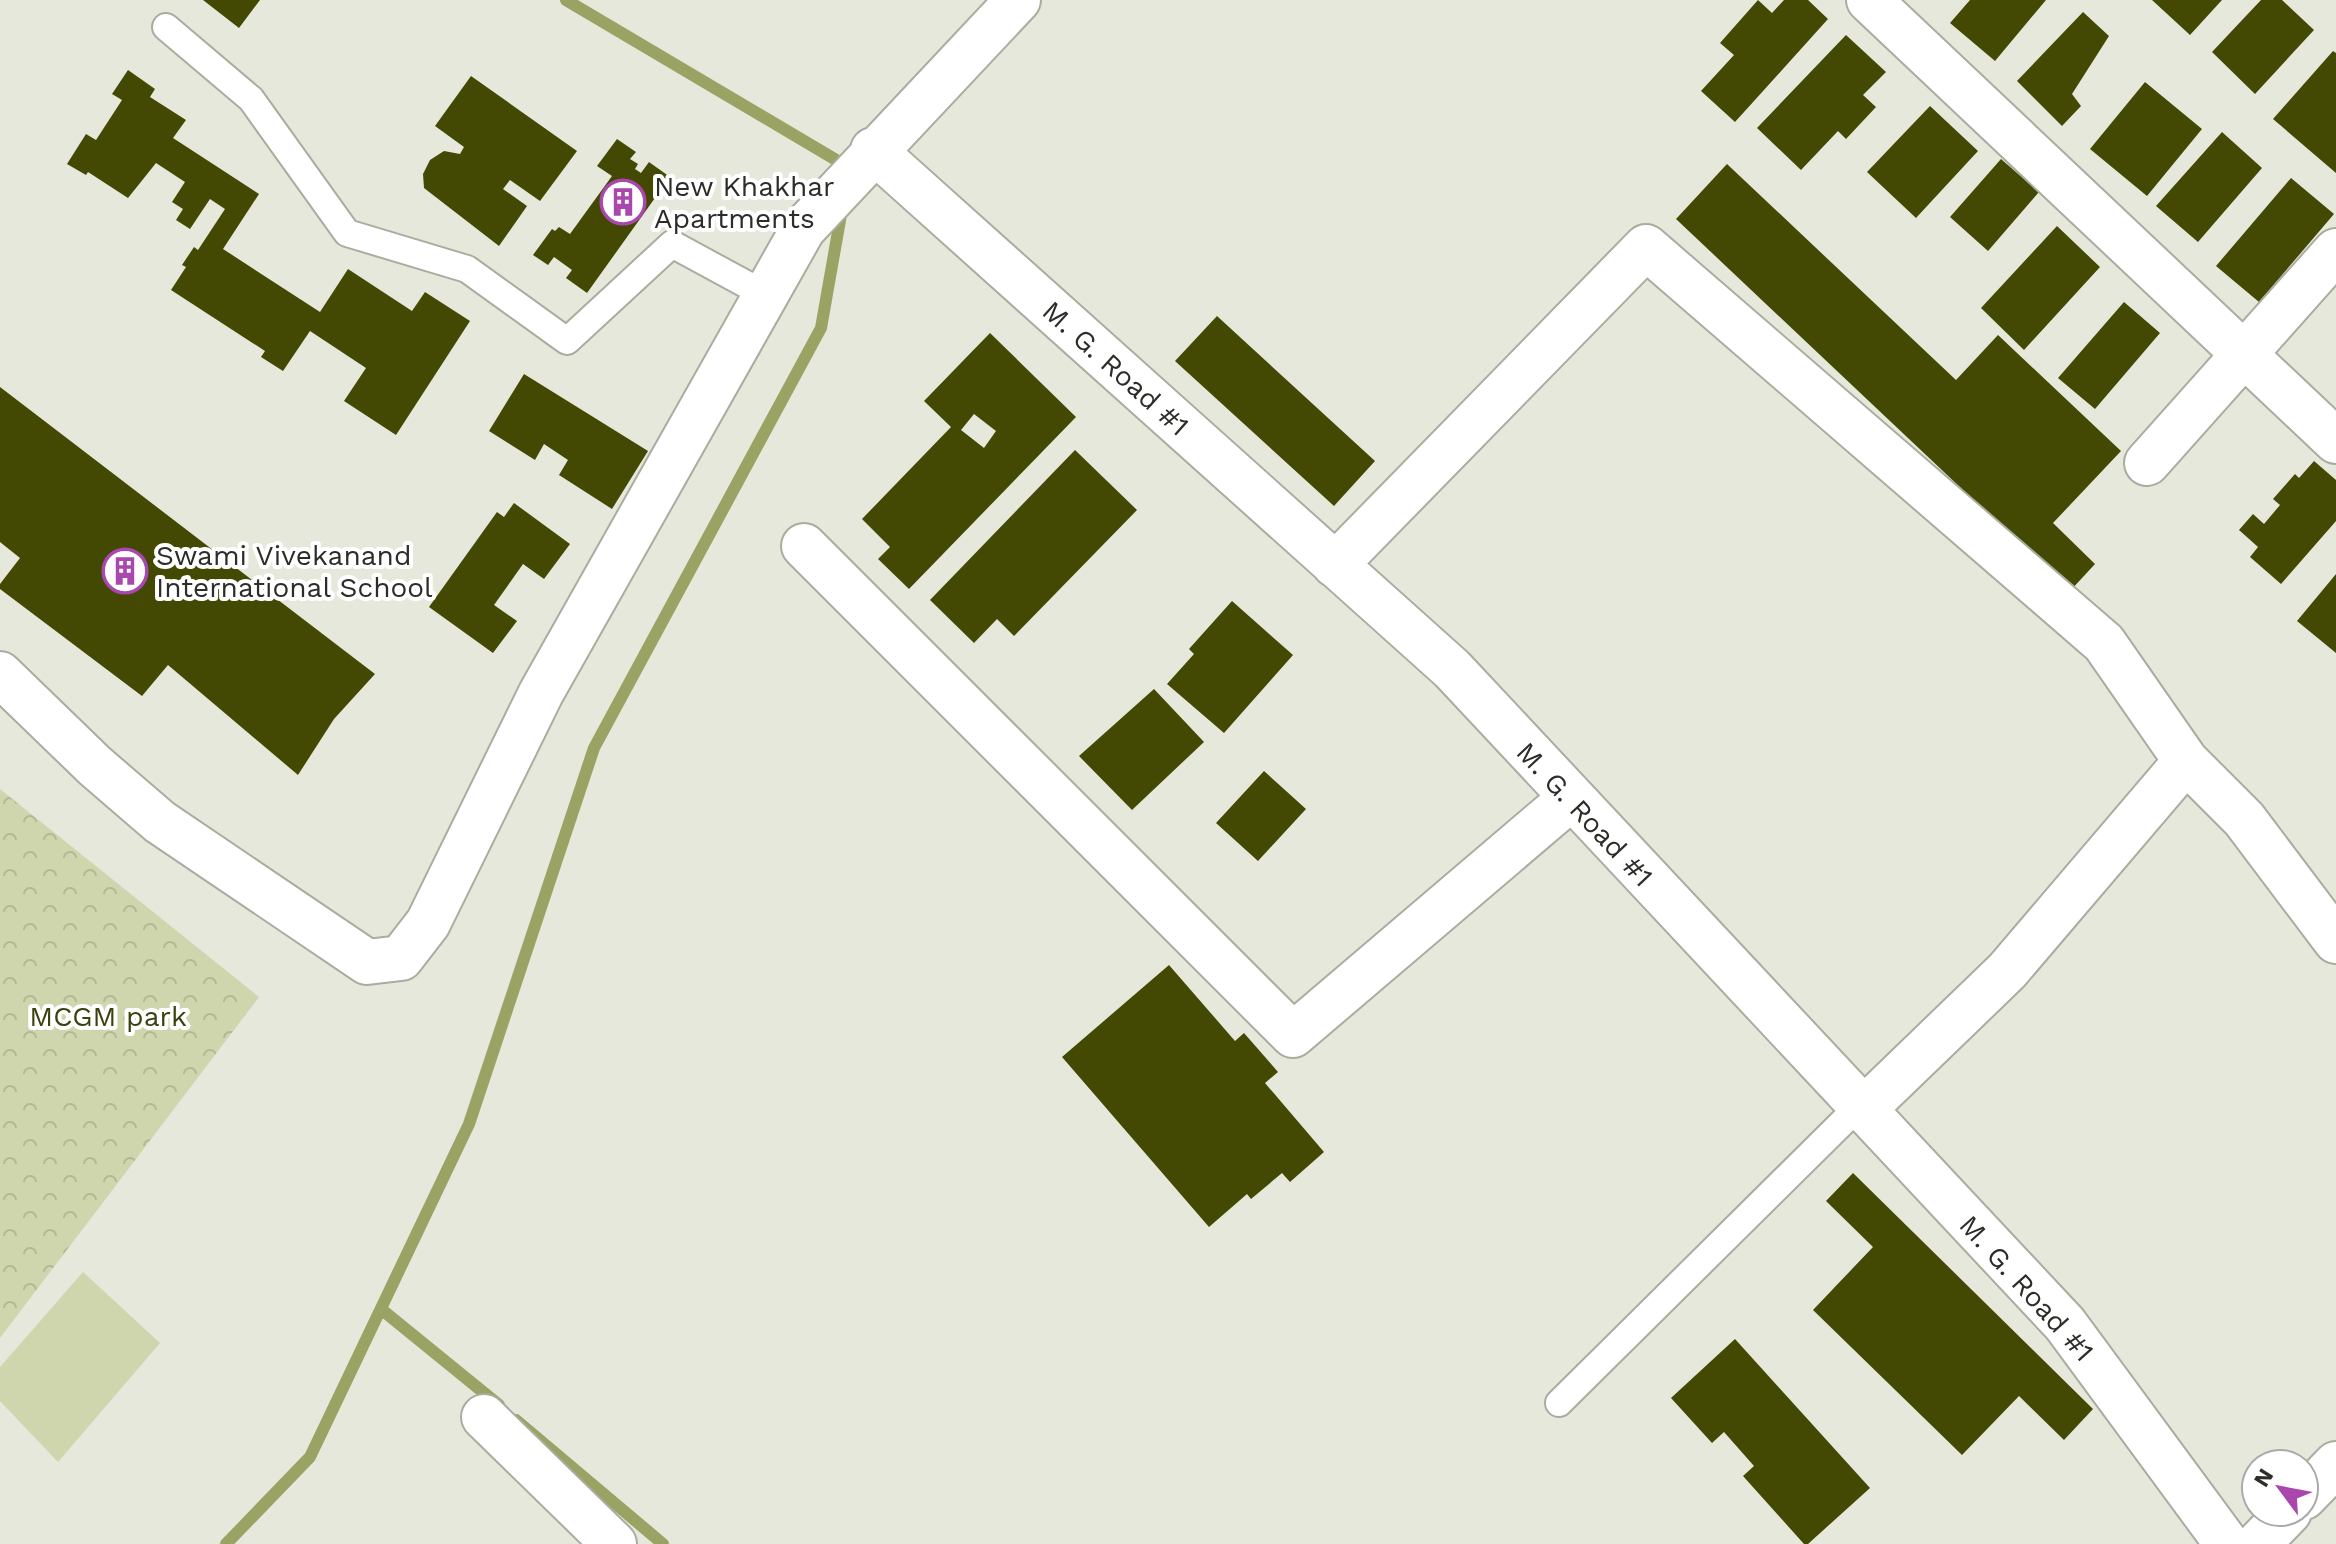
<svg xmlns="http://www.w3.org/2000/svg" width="2336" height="1544" font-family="'Work Sans',sans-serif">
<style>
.park{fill:url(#park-crowns)}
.pitch{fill:#cfd6ad}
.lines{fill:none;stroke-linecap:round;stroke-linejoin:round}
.stream{stroke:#9aa364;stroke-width:12}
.building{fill:#434903;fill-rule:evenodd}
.lane-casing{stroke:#a9ac9f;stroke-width:30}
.street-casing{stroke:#a9ac9f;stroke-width:48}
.lane{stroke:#fff;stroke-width:26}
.street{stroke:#fff;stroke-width:44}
.labels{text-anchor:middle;stroke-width:8;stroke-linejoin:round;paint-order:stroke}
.poi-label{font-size:28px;fill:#2c2d28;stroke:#fff;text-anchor:start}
.street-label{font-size:28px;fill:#2c2d28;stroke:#fff}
.park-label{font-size:28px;fill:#3b400f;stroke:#fff}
</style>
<defs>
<pattern id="park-crowns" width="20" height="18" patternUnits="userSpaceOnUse" patternTransform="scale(2)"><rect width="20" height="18" fill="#cfd6ad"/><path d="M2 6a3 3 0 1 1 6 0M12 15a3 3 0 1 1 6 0" fill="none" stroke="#b2b895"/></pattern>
</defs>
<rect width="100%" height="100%" fill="#e6e8db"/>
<!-- park -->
<path class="park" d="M0 789 259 997 0 1338Z"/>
<!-- pitch -->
<path class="pitch" d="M83 1272 160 1343 58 1462 0 1401V1367Z"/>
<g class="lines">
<!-- stream -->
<path class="stream" d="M566 0 848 167
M381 1309 499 1405
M516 1420 663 1544
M226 1544 310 1457 469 1124 594 748 821 328 842 209"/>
</g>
<!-- building -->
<path class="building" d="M203 0H260L239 28Z
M1758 0 1772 13 1784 0H1808L1828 19 1735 122 1701 91 1734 55 1720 43Z
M1970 0H2046L1995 61 1950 23Z
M2152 0H2222L2190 35Z
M2261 0H2282L2314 30 2255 94 2212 52Z
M2083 12 2109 36 2072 94 2081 106 2062 126 2017 81Z
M1846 35 1886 72 1863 95 1876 107 1846 139 1838 131 1801 170 1757 128Z
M2333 51 2336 53V173L2273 119Z
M128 70 155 89 150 97 186 120 173 138 259 194 223 249 320 312 348 269 412 311 425 292 470 321 396 435 344 401 366 368 310 331 283 371 261 357 265 351 171 290 186 267 182 265 194 247 198 250 225 209 210 199 190 229 176 220 183 209 172 202 185 182 156 163 128 198 88 172 86 175 67 164 86 134 96 140 122 100 112 94Z
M471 76 577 151 540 201 510 180 503 189 527 206 499 246 424 188 423 174 430 160 444 151 460 154 464 147 435 126Z
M2145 82 2202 129 2147 196 2090 149Z
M1930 106 1978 151 1916 218 1867 172Z
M2222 132 2262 168 2198 242 2156 206Z
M617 139 636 152 630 159 638 164 635 169 641 173 649 162 670 177 587 293 566 278 572 270 554 257 548 265 533 255 552 229 555 231 559 227 570 234 612 176 597 166Z
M2001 159 2039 192 1988 251 1950 217Z
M1727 164 1956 380 1998 335 2121 451 2053 523 2095 564 2070 591 1676 219Z
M2291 178 2334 214 2259 302 2216 266Z
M2057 226 2100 267 2024 350 1981 308Z
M2124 302 2160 333 2095 409 2058 378Z
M1217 316 1375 461 1334 506 1175 361Z
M990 333 1076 417 909 589 878 559 890 547 862 519 951 427 924 401ZM974 414 996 431 984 448 961 430Z
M524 374 648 451 612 509 559 475 568 460 544 444 535 460 489 431Z
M0 387 375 674 334 719 298 775 168 665 142 696 0 589V584L20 558 0 542Z
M1075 450 1137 510 1014 636 997 619 974 643 930 600Z
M2314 461 2336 480V521L2281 584 2250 557 2258 547 2239 530 2253 514 2264 524 2280 505 2273 499 2295 474 2299 478Z
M514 503 570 544 544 579 523 564 494 605 517 621 493 653 429 607 497 512 504 517Z
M2336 574V653L2297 621Z
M1232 601 1293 655 1224 733 1167 684 1194 654 1189 649Z
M1154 689 1204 742 1132 810 1079 756Z
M1264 771 1306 809 1258 861 1216 823Z
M1169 965 1235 1041 1244 1033 1278 1072 1265 1083 1324 1152 1290 1182 1282 1173 1251 1199 1247 1194 1209 1227 1062 1057Z
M1853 1173 2093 1409 2064 1440 2019 1396 1962 1455 1813 1310 1873 1247 1826 1201Z
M1735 1339 1870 1488 1808 1544H1804L1743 1476 1754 1466 1724 1432 1712 1443 1671 1398Z"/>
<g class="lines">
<!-- lane casing -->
<g class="lane-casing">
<path id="lane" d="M166 27 251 99 347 233 467 269 567 341 672 244 766 295
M1559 1403 1859 1106"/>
</g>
<!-- street casing -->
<g class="street-casing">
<path id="street" d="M1869 0 2336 441
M873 150 1452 669 2065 1324 2227 1544
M2147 463 2336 251
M804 546 1293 1035 1570 799
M1335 565 1646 247 2104 643 2186 761 2244 819 2336 941
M0 674 95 766 160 822 367 962 401 958 428 923 541 693 803 229 1018 0
M1863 1110 2007 971 2186 761
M484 1417 614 1544
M2304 1497 2336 1464
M2258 1544 2289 1512"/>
</g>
<!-- lane -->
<use href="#lane" class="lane"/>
<!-- street -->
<use href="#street" class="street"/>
</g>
<!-- icons -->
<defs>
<g id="building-ring" transform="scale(2.3)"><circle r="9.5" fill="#fff" stroke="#a947ae" stroke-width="1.5"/><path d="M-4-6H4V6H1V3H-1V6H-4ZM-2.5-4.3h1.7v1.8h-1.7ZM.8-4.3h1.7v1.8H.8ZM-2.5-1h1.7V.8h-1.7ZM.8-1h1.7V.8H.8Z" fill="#a947ae"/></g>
</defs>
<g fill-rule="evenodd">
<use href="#building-ring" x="623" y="202"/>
<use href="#building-ring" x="125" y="571"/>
</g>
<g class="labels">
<!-- poi labels -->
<g class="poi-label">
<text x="654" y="196">New Khakhar<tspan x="654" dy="32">Apartments</tspan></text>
<text x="156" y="565">Swami Vivekanand<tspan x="156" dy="32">International School</tspan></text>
</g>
<!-- street labels -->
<g class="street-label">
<text transform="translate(1116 368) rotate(42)" y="10">M. G. Road #1</text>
<text transform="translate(1585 814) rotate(47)" y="10">M. G. Road #1</text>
<text transform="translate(2027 1288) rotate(48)" y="10">M. G. Road #1</text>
</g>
<!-- park labels -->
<g class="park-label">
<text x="108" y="1026">MCGM park</text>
</g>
</g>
<!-- north arrow -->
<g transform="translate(2280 1488) rotate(302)"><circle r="38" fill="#ffffff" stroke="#ababa9" stroke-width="2"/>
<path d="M0-6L14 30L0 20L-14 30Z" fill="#a947ae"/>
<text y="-12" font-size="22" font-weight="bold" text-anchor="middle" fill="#2c2d28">N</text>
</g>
</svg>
